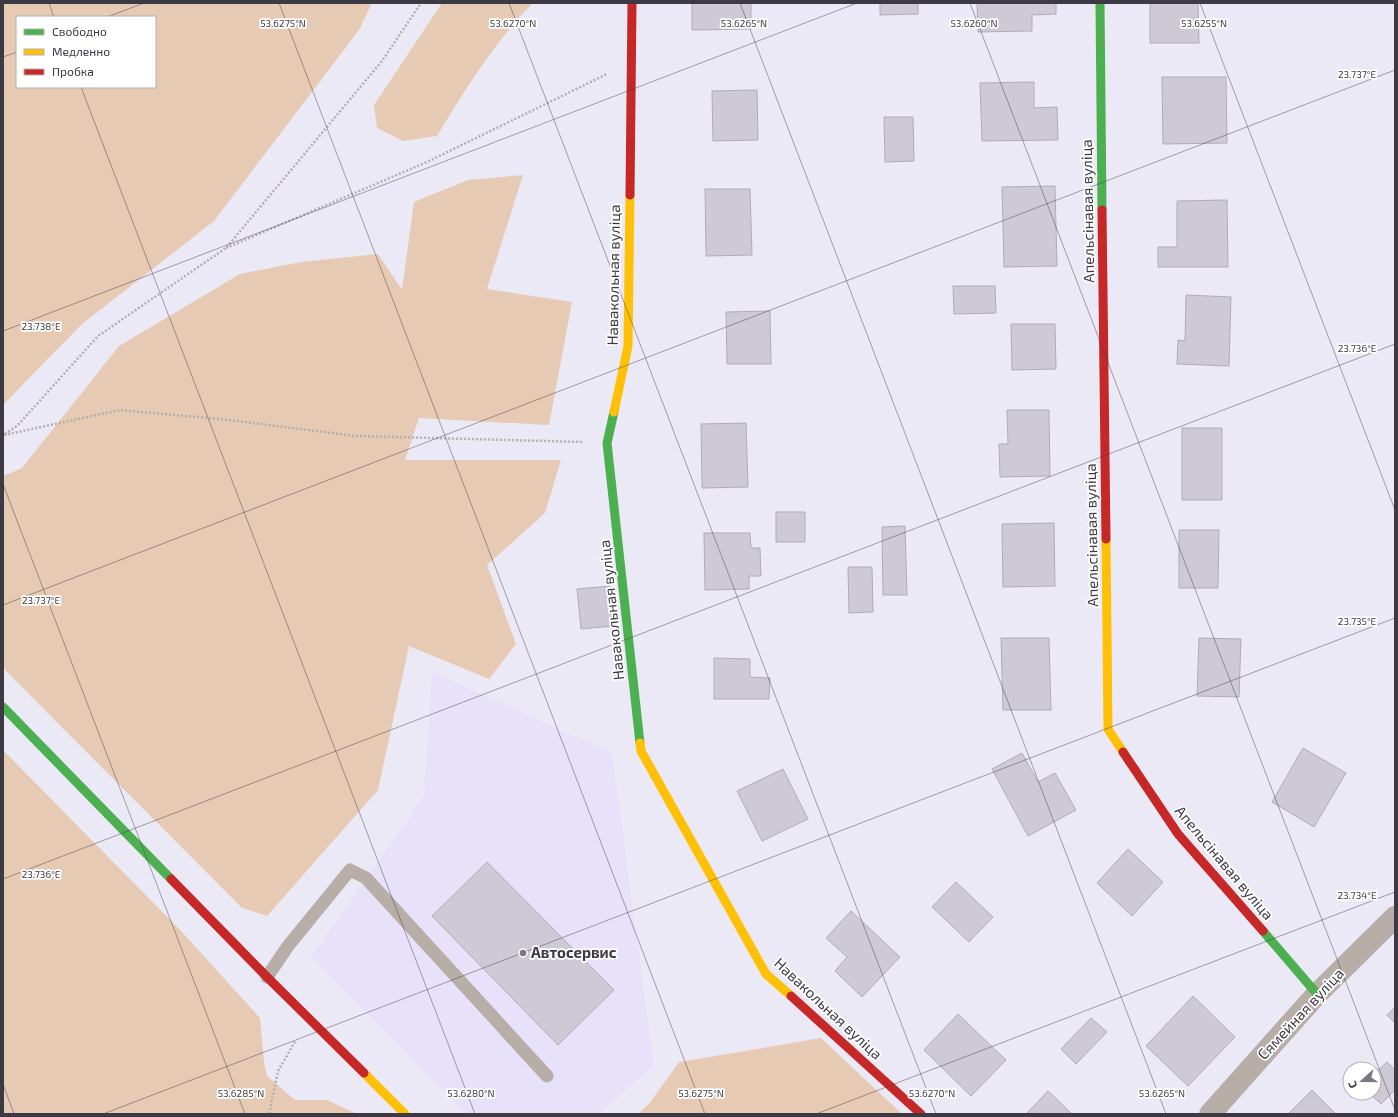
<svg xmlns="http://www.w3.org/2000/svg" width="1398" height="1117" font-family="'Exo 2',sans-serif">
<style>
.built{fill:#e7e1f9}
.green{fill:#e6cab3;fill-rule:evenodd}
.building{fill:#cdcad5;stroke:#afacb7}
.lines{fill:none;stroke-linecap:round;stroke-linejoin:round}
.path{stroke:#b6aeac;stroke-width:2.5;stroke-dasharray:2 2;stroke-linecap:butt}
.lane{stroke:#b8aea8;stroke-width:13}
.street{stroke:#b8aea8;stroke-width:22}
.fast{stroke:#4caf50;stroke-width:9}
.slow{stroke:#ffc107;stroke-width:9}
.jam{stroke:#c62828;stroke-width:9}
.ticks{fill:none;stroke:#3d3a44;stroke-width:1;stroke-opacity:0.45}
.poi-dot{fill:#7a7783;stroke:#fff;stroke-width:1.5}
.labels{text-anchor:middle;stroke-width:3.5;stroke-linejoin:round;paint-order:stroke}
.street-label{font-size:15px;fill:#3d3a44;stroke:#fff}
.poi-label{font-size:15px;font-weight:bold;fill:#3d3a44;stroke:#fff;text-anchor:start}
.ticks-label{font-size:10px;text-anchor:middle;fill:#3d3a44;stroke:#fff;stroke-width:3.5;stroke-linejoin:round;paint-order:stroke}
</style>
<rect width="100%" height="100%" fill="#ece9f7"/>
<!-- built -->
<path class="built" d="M432 672 612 753 654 1066 598 1114H466L311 957 424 796Z"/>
<!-- green -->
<path class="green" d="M3 3H372L359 30 214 221 82 324 3 405ZM17 17H155V87H17Z
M442 3H533C494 42 466 89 437 136L403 141 377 128 374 105Z
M523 175 487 289 572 302 549 425 419 418 405 460H561L545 513 487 565 516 644 489 679 409 646 378 790 267 916 242 908 3 668V476L22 468 119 346 240 274 301 262 378 254 402 290 414 202 468 180Z
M3 750 182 932 260 1018 264 1062 267 1076 295 1100H327L357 1114H3Z
M821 1038 902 1114H638L649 1104 679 1062Z"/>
<!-- building -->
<path class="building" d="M692 3H751V29L692 30Z
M880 3H918V14L880 15Z
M977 3H1056V14L1032 15V31L978 32Z
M1150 3H1198L1199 43H1150Z
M1162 77H1226L1227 143 1163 144Z
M1034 82V108L1057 107 1058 140 982 141 980 83Z
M757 90 758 140 713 141 712 91Z
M884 117H913L914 161 885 162Z
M1055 186 1057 266 1004 267 1002 187Z
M705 189H750L752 255 706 256Z
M1227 200 1228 267H1158V247H1177V201Z
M953 286H995L996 313 954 314Z
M1186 295 1231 297 1229 366 1177 364 1178 340 1185 341Z
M770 311 771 364H727L726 312Z
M1011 324H1055L1056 369 1012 370Z
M1007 410H1049L1050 476 1000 477 999 444H1008Z
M746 423 748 487 702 488 701 424Z
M1182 428H1222V500H1182Z
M776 512H805V542H776Z
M1054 523 1055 586 1003 587 1002 524Z
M905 526 907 595H883L882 527Z
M1179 530H1219L1218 588H1179Z
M704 533H750L751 548H760L761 576H749V589L705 590Z
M848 567H872L873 612 849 613Z
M610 586 613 626 581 629 577 589Z
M1001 638H1049L1051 710H1003Z
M1199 638 1241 639 1239 697 1197 696Z
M714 658 750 659V677L770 678 769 699H714Z
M1303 748 1346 773 1314 827 1272 802Z
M1022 753 1038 782 1055 773 1076 810 1028 836 992 769Z
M783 769 808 819 762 841 737 791Z
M1128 849 1163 882 1132 916 1097 883Z
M487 862 614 990 558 1045 432 916Z
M956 882 993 917 969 942 932 907Z
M851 911 900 957 862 997 835 971 847 957 826 938Z
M1193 996 1235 1037 1188 1086 1146 1046Z
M1395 1007V1023L1387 1015Z
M958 1014 1006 1060 971 1096 924 1050Z
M1091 1018 1107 1032 1076 1064 1061 1049Z
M1387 1062 1395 1070V1090L1381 1104 1369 1093H1374V1074Z
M1312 1090 1336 1114H1288Z
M1048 1091 1072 1114H1026Z"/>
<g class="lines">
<!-- path -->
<path class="path" d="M226 248 427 162 607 74
M5 434 18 425 98 336 226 248 382 61 421 3
M4 435 120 410 220 419 356 436 583 442
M269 1114 278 1071 296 1040"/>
<!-- lane -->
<path class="lane" d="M267 977 288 946 350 870 366 878 547 1076"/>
<!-- street -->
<path class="street" d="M1210 1114 1317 994 1395 917"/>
<!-- fast -->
<path class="fast" d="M1100 3 1102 210
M614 412 607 443 640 743
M3 707 171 879
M1263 931 1317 994"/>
<!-- slow -->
<path class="slow" d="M614 412 628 346 630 195
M1106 539 1108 729 1123 752
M640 743 641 751 766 974 791 996
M364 1073 405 1114"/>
<!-- jam -->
<path class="jam" d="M630 195 632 3
M1102 210 1106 539
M1123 752 1178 834 1263 931
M171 879 267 977 364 1073
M791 996 921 1114"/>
</g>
<!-- ticks -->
<path class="ticks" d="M49 3 54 17M279 3 705 1114M509 3 936 1114M740 3 1166 1114M970 3 1395 1110M1200 3 1395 510M107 17 144 3M3 57 17 52M81 87 475 1114M3 331 857 3M3 484 245 1114M3 605 1395 70M3 879 1395 344M3 1084 14 1114M103 1114 1395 618M816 1114 1395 892"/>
<!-- markers -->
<circle class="poi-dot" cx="523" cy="953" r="4"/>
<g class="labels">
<!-- street labels -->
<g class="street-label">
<text transform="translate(1088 211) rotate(-91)" y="5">Апельсінавая вуліца</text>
<text transform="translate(614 275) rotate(-89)" y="5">Навакольная вуліца</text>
<text transform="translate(1092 535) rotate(-91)" y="5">Апельсінавая вуліца</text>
<text transform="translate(612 610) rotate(-96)" y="5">Навакольная вуліца</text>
<text transform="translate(1224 863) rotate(50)" y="5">Апельсінавая вуліца</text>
<text transform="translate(828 1009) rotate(43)" y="5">Навакольная вуліца</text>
<text transform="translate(1301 1014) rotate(-47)" y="5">Сямейная вуліца</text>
</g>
<!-- poi labels -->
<g class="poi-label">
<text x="531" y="958">Автосервис</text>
</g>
</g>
<g class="ticks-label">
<text x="283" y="27">53.6275°N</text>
<text x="513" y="27">53.6270°N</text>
<text x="744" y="27">53.6265°N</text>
<text x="974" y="27">53.6260°N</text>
<text x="1204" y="27">53.6255°N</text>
<text x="1357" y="78">23.737°E</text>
<text x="41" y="330">23.738°E</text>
<text x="1357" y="352">23.736°E</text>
<text x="41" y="604">23.737°E</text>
<text x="1357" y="625">23.735°E</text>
<text x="41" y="878">23.736°E</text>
<text x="1357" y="899">23.734°E</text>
<text x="241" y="1097">53.6285°N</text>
<text x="471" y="1097">53.6280°N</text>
<text x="701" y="1097">53.6275°N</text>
<text x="932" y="1097">53.6270°N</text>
<text x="1162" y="1097">53.6265°N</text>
</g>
<!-- border -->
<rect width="1398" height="1117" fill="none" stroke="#3d3a44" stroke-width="8"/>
<!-- legend -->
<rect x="16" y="16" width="140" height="72" fill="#ffffff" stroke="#b1b0b4"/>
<rect x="24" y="29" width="20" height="6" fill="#4caf50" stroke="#b1b0b4"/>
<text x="52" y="36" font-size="12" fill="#3d3a44">Свободно</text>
<rect x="24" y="49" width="20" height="6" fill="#ffc107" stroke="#b1b0b4"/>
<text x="52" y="56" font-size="12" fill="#3d3a44">Медленно</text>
<rect x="24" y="69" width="20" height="6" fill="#c62828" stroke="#b1b0b4"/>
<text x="52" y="76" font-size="12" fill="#3d3a44">Пробка</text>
<!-- north arrow -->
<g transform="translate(1362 1081) rotate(249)"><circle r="19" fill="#ffffff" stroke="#b1b0b4"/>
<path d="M0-3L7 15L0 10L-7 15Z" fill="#7a7783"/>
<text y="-6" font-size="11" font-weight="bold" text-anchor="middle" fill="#3d3a44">С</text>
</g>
</svg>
